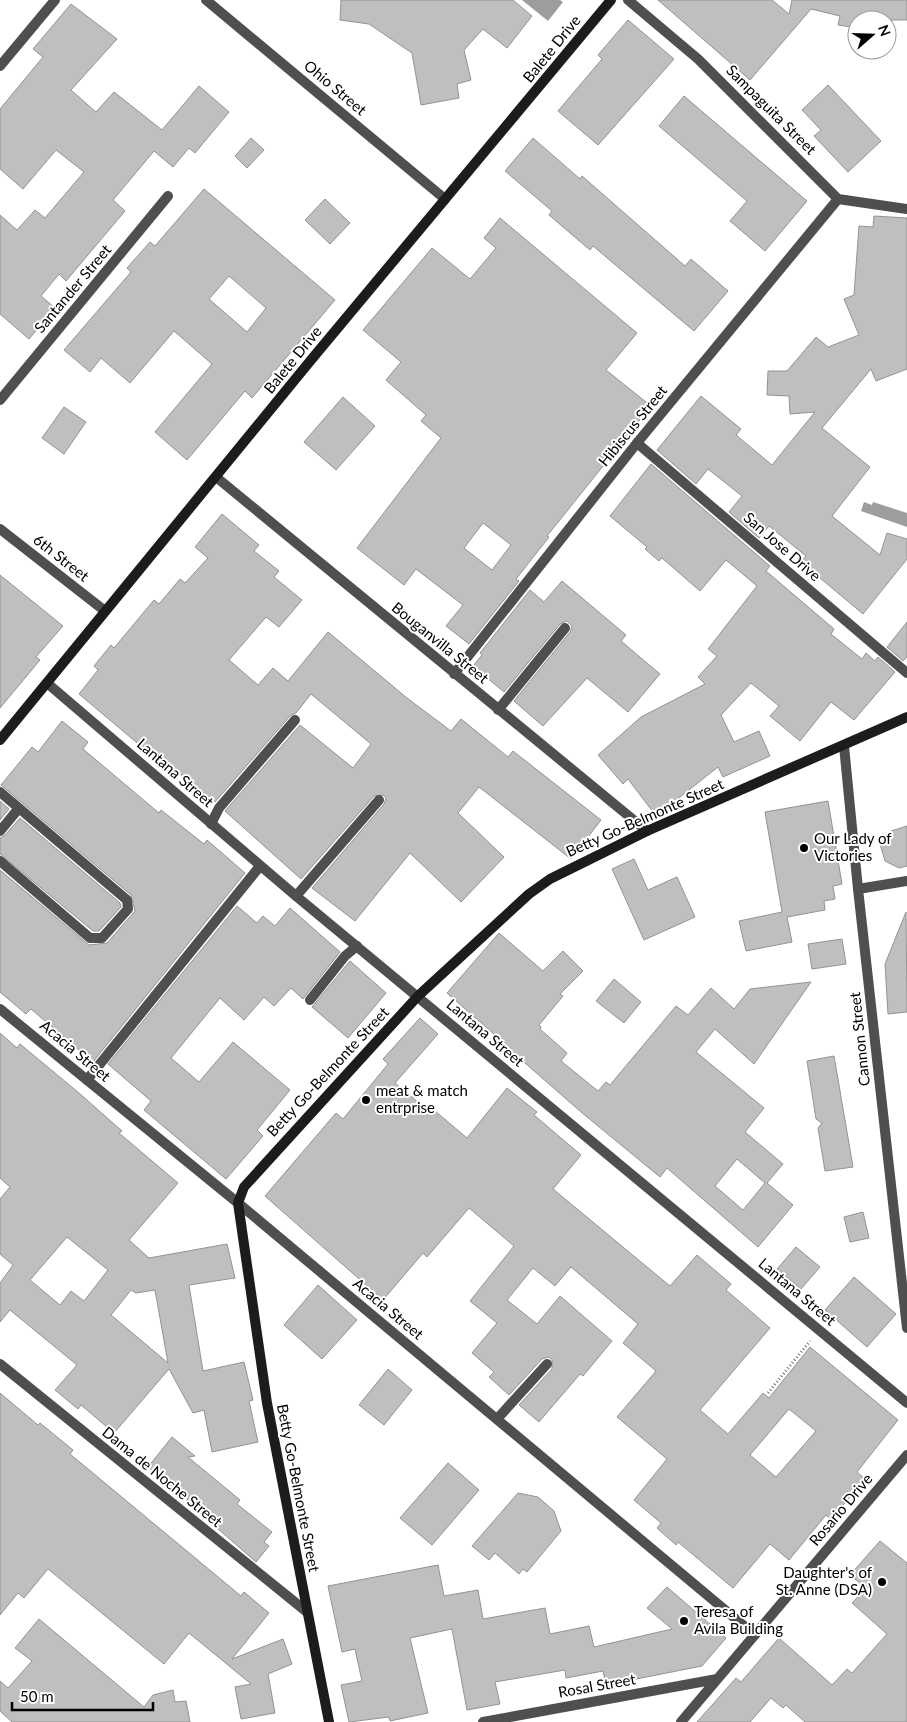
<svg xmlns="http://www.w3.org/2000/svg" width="907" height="1722" font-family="Lato,sans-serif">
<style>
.water{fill:#9d9d9d}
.building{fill:#bfbfbf;stroke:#939393;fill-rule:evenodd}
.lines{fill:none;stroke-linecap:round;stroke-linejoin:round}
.path{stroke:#717171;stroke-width:3;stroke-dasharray:1 2.5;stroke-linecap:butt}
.lane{stroke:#4f4f4f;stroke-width:10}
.street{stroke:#4f4f4f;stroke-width:10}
.secondary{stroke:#1c1c1c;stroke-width:10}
.poi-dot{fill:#000;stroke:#fff;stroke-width:2}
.labels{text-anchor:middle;stroke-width:4;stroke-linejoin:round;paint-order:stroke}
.street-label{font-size:15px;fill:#000;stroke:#fff}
.poi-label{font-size:15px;fill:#000;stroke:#fff;text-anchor:start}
</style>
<rect width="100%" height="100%" fill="#fff"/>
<!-- water -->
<path class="water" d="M522 0H560L563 2 548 21Z
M864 502 872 505 873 502 907 513V527L861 511Z"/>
<!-- building -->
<path class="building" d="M341 0H513L532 16 507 48 483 29 464 50 471 80 457 84 459 98 421 105 412 53 369 24 340 20Z
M658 0H772L789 14 792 0H907V20H857V28L838 25 840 16 811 9 750 80Z
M71 4 117 39 71 90 96 112 114 92 162 130 199 86 229 112 195 153 189 148 173 167 154 151 113 200 125 211 66 281 59 274 41 296 55 308 29 339 0 314V215L17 230 35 210 45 218 84 172 56 150 23 189 0 169V109L43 57 33 49Z
M628 20 674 59 598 145 558 111 602 59 598 55Z
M828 85 881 141 848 172 814 136 821 130 802 110Z
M684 96 807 201 765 251 730 221 747 201 659 126Z
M251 138 264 150 247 168 235 156Z
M533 138 580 179 582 176 685 266 691 259 728 291 694 331 593 246 590 250 549 215 552 211 505 171Z
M204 189 335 300 252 398 245 391 187 460 155 432 212 364 174 331 130 383 101 358 90 372 64 350 131 272 127 268 150 242 155 246ZM229 276 266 308 247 332 209 299Z
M325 199 350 223 330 244 305 220Z
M874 216 907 218V369L876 381 871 369 822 428 870 467 832 516 880 555 887 533 907 539V559L863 614 801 562 806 556 769 526 759 538 729 512 742 496 708 469 696 484 657 450 701 396 741 429 736 435 772 465 815 412 790 414 789 396 767 395 768 371H787L816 337 828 347 859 335 844 299 854 295 859 226 873 227Z
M500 218 637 333 606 370 651 406 547 536 549 537 516 579 519 581 469 644 446 626 463 605 416 569 404 585 357 548 441 438 421 421 426 415 386 380 401 362 363 330 432 248 470 279 496 248 484 238ZM483 523 511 545 492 570 464 548Z
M343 397 375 426 336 470 304 442Z
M64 407 86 422 64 454 42 438Z
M651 464 770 566 766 571 834 629 831 634 862 659 866 653 875 661 878 657 895 672 854 720 831 702 800 741 770 716 779 706 751 683 721 715 734 742 759 731 770 756 723 777 718 767 656 816 628 779 623 784 598 755 641 717 705 684 698 677 717 656 708 649 757 586 726 560 700 591 662 558 659 561 645 549 647 547 610 516Z
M222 514 259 545 254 551 279 571 274 577 302 600 279 627 266 617 229 660 258 685 273 668 288 681 328 632 407 698 451 731 461 719 508 757 513 751 601 820 571 859 479 787 458 813 504 857 461 902 410 853 355 921 312 888 384 804 386 798 383 795 374 796 301 879 225 811 300 725 353 768 371 744 311 694 296 713 290 716 215 802 170 766 168 769 79 694 98 670 94 666 111 645 114 648 154 600 159 604 180 579 185 583 208 558 195 547Z
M0 575 63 626 36 657 40 660 0 708Z
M562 581 626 635 621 641 660 674 628 712 587 678 543 726 514 701 570 632 572 626 567 621 560 624 504 692 473 666 482 655 480 653 530 590 544 602Z
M907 622V657L903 661 887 647Z
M62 721 88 742 83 749 159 813 161 810 204 844 207 840 245 873 93 1062 31 1009 26 1014 0 992V870L89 945 107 943 135 911 131 895 1 785 32 747 38 752Z
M0 801 9 809 0 820Z
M828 801 842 884 833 886 835 899 824 901 825 910 787 917 792 942 746 951 739 921 782 912 765 812Z
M20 818 120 903 121 907 99 931H93L0 854V838L5 835Z
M907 826V866L899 868 885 861 880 844 891 831Z
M634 859 648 890 677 877 695 917 644 940 612 869Z
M237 906 257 923 263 916 275 926 290 908 340 952 303 999 291 988 274 1006 264 997 244 1020 220 998 171 1058 199 1082 233 1042 290 1090 257 1130 263 1136 226 1179 144 1110 151 1101 108 1064Z
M906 912 907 1012 888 1014 885 964Z
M499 933 543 971 563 951 583 971 560 994 563 996 539 1025 541 1027 540 1029 567 1053 561 1061 598 1091 606 1082 610 1085 676 1006 688 1015 711 988 734 1009 750 989 811 982 754 1064 715 1029 696 1052 764 1108 745 1132 783 1164 767 1183 793 1205 758 1247 667 1168 660 1177 581 1112 517 1056 514 1060 491 1040 495 1035 447 993ZM737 1159 765 1183 743 1210 715 1186Z
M842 939 846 964 812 969 808 944Z
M350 961 386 993 348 1038 312 1007Z
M614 979 641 1002 624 1023 596 1001Z
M420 1018 438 1034 395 1083 425 1108 428 1105 467 1138 507 1088 537 1112 534 1115 581 1155 553 1189 670 1286 697 1255 731 1284 726 1290 770 1328 700 1410 728 1434 763 1393 769 1398 810 1347 898 1420 857 1472 865 1479 831 1519 826 1515 789 1560 770 1544 733 1588 678 1542 676 1545 657 1528 661 1523 634 1500 667 1459 617 1417 656 1371 623 1343 638 1324 571 1267 555 1286 533 1268 507 1300 537 1324 560 1296 612 1341 583 1376 580 1374 539 1422 519 1405 552 1369V1359L548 1357 542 1359 509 1395 489 1377 494 1372 472 1353 497 1323 470 1301 514 1246 469 1208 427 1257 423 1253 383 1300 265 1196 336 1113 343 1119 388 1064 383 1059ZM789 1409 816 1431 776 1477 750 1455Z
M0 1033 17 1048 20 1044 79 1093 122 1131 119 1133 178 1183 129 1240 149 1258 227 1244 235 1278 189 1285 203 1371 244 1362 253 1400 249 1401 258 1442 212 1452 204 1410 193 1413 169 1369 114 1433 81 1405 78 1409 55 1390 77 1365 10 1310 0 1322V1283L13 1265 0 1254V1199L10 1187 0 1178ZM67 1237 108 1270 84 1301 71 1291 60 1305 30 1280ZM131 1290 136 1293 155 1290 168 1363 111 1315Z
M834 1056 853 1167 825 1171 818 1128 822 1123 816 1119 807 1061Z
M863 1212 869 1238 850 1242 844 1217Z
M796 1247 820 1267 801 1289 777 1269Z
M854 1277 896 1314 867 1347 825 1310Z
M318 1285 357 1320 322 1359 284 1325Z
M388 1369 412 1390 384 1425 359 1405Z
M0 1393 38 1425 40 1423 73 1450 70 1454 241 1596 244 1592 269 1613 232 1659 283 1639 292 1664 268 1674 275 1713 241 1719 235 1687 251 1684 189 1633 164 1664 48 1569 24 1598 18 1593 0 1615Z
M172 1437 195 1456 188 1457 240 1500 237 1504 272 1532 264 1542 269 1546 256 1562 186 1501 188 1499 148 1467Z
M448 1463 479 1490 432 1545 400 1518Z
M518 1493 538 1497 554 1511 561 1531 527 1572 523 1569 519 1574 495 1553 489 1560 472 1546Z
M880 1541 907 1563V1722H805L786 1705 783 1708 771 1698 750 1722H697L736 1678 741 1682 779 1638 832 1685 847 1669 852 1673 887 1634 852 1603 866 1588 850 1575Z
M438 1565 444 1596 478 1590 483 1619 545 1608 550 1634 589 1626 594 1647 672 1629 647 1608 667 1587 726 1638 702 1666 606 1685 603 1671 566 1678 565 1670 495 1682 500 1704 467 1710 452 1629 410 1638 428 1713 390 1721 389 1717 349 1722 341 1685 362 1681 355 1649 342 1652 328 1586Z
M39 1619 144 1707 153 1695 173 1690 175 1702 186 1701 190 1722H12L0 1711V1681L8 1688 32 1661 15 1648Z"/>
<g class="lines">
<!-- path -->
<path class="path" d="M768 1393 810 1341"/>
<!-- lane -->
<path class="lane" d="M637 443 907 673
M498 710 565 628
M0 792 127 900 128 909 102 938H90L0 861
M211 824 219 808 295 720
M0 831 19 808
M858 889 907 881
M296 896 379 800
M310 1000 345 956 357 946
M87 1080 260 866
M497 1419 547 1364"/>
<!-- street -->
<path class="street" d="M206 0 445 199
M628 0 698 59 838 199 907 209
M0 66 55 0
M0 400 168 196
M216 477 647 831
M0 529 105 611
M454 674 637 443 838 199
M47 683 296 896 907 1403
M844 746 858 889 907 1328
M0 1009 238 1203 755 1635
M0 1364 307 1612
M483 1722 717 1679
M681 1722 907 1455"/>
<!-- secondary -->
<path class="secondary" d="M0 740 311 360 611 0
M329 1722 267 1403 238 1203 244 1187 418 996 529 894 550 879 647 831 907 717"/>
</g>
<!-- markers -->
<g class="poi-dot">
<circle cx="804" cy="848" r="5"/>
<circle cx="366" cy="1100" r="5"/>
<circle cx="882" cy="1582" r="5"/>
<circle cx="684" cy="1621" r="5"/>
</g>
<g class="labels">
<!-- street labels -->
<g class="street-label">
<text transform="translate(552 49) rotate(-51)" y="5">Balete Drive</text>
<text transform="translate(335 88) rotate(40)" y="5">Ohio Street</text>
<text transform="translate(771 110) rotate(45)" y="5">Sampaguita Street</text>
<text transform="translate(73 289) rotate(-50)" y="5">Santander Street</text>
<text transform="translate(293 360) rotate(-51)" y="5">Balete Drive</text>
<text transform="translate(633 426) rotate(-51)" y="5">Hibiscus Street</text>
<text transform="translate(782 547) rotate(41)" y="5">San Jose Drive</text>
<text transform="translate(61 558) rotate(38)" y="5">6th Street</text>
<text transform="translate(440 643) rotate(39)" y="5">Bouganvilla Street</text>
<text transform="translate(175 773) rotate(41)" y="5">Lantana Street</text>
<text transform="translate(645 818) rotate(-24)" y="5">Betty Go-Belmonte Street</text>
<text transform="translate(485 1033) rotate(40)" y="5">Lantana Street</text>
<text transform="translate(860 1039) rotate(-96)" y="5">Cannon Street</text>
<text transform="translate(75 1051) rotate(40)" y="5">Acacia Street</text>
<text transform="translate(328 1072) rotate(-47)" y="5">Betty Go-Belmonte Street</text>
<text transform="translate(797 1292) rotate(40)" y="5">Lantana Street</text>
<text transform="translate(388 1309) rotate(40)" y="5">Acacia Street</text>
<text transform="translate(162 1477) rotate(39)" y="5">Dama de Noche Street</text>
<text transform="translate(298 1488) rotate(79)" y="5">Betty Go-Belmonte Street</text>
<text transform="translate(841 1510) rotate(-50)" y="5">Rosario Drive</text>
<text transform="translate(597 1686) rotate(-10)" y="5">Rosal Street</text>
</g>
<!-- poi labels -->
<g class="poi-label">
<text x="814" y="844">Our Lady of<tspan x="814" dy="17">Victories</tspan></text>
<text x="376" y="1096">meat &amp; match<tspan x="376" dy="17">entrprise</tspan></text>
<text x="872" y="1578" text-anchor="end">Daughter's of<tspan x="872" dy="17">St. Anne (DSA)</tspan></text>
<text x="694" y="1617">Teresa of<tspan x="694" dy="17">Avila Building</tspan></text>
</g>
</g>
<!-- north arrow -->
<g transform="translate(872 35) rotate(70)"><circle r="24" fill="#ffffff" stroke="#999999"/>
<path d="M0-4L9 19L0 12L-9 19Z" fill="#000000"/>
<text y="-8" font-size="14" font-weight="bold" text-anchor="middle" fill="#000000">N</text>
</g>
<!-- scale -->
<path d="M12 1702v8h141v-8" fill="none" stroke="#000000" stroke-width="2.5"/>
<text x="20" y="1702" font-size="15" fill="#000000" stroke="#ffffff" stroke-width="4" paint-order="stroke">50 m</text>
</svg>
